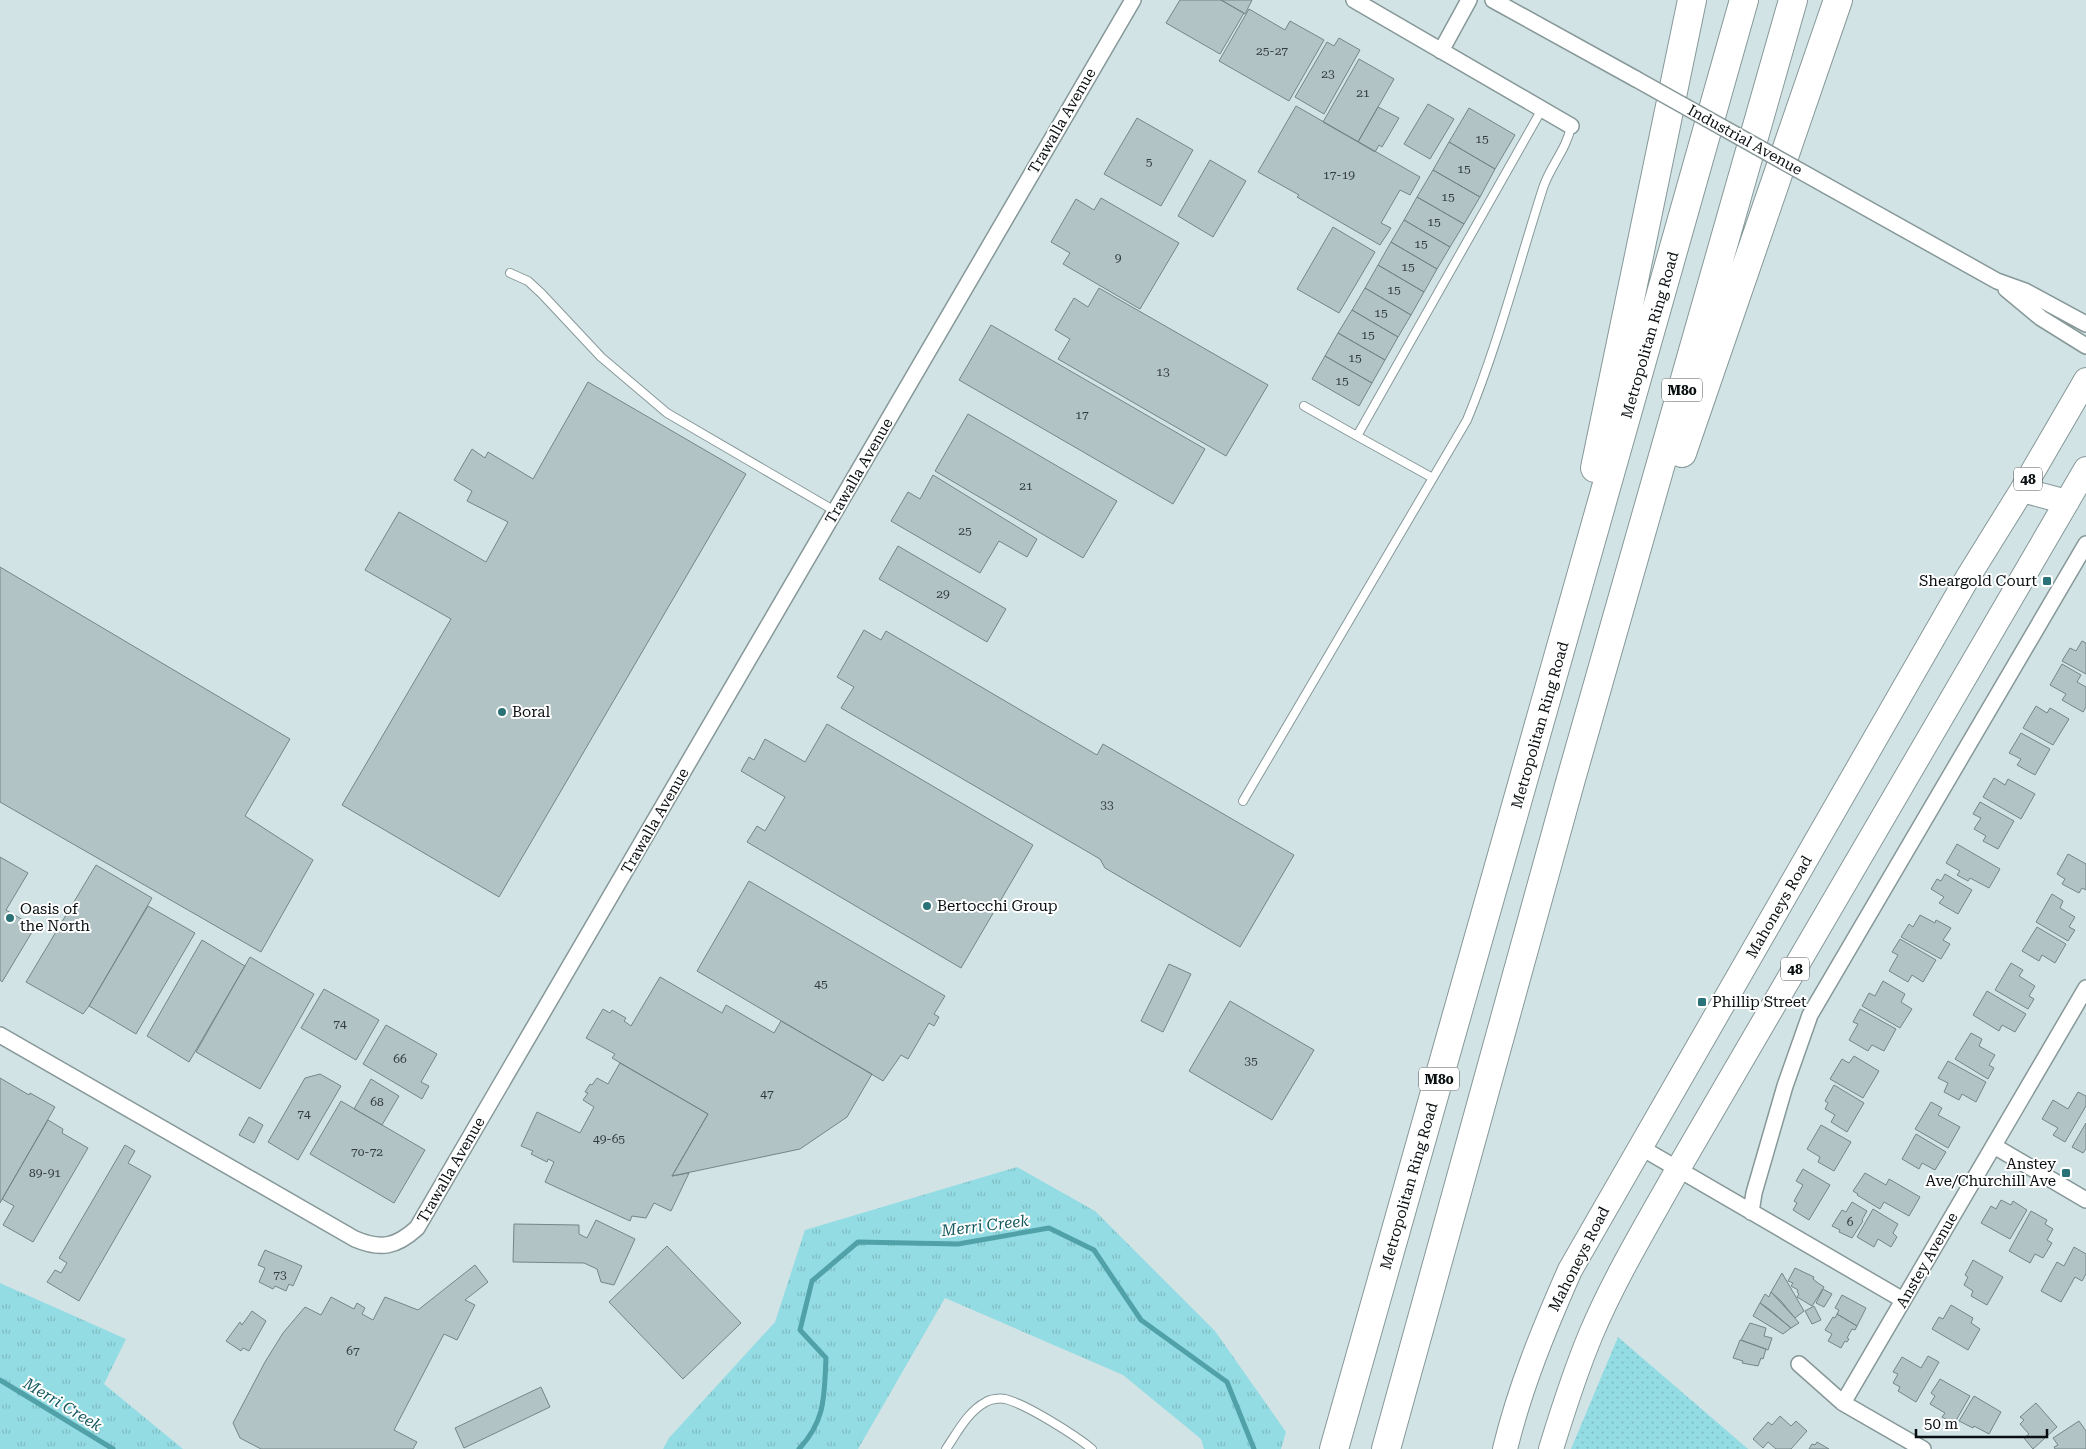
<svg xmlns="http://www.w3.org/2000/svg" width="2086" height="1449" font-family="'Roboto Serif',serif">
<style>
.grass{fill:url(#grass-tufts)}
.park{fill:url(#park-dots)}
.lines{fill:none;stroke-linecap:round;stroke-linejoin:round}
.stream{stroke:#51a1a9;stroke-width:5}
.building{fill:#b2c3c5;stroke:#758687}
.service-casing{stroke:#879899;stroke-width:10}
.minor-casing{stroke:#879899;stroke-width:18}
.primary-casing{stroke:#879899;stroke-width:26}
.motorway-casing{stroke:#879899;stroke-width:30}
.service{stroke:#fff;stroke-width:8}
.minor{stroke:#fff;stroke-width:15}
.primary{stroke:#fff;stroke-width:24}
.motorway{stroke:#fff;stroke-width:28}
.minor-bridge-casing{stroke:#879899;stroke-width:18;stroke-linecap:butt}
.minor-bridge{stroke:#fff;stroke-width:15}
.poi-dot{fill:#287278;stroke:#fff;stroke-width:2}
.labels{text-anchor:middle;stroke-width:4;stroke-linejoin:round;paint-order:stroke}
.number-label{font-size:12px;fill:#333c3d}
.shield{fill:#fff;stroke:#535758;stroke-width:1}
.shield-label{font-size:14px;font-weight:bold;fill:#090f10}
.street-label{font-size:15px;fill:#090f10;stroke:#fff}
.poi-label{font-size:15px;fill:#090f10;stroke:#fff;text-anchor:start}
.water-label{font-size:16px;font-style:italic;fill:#165a60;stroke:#fff}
</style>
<defs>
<pattern id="grass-tufts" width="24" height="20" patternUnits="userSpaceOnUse" patternTransform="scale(1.25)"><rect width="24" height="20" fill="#94dce3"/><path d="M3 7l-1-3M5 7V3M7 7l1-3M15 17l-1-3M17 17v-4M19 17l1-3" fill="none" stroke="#7ebcc2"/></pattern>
<pattern id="park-dots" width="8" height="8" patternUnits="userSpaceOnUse" patternTransform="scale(1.25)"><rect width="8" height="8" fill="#94dce3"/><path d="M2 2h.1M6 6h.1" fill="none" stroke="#7ebcc2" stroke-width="1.8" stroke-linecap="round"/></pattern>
</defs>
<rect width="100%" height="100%" fill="#d1e3e5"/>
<!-- grass -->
<path class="grass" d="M1017 1167 1095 1211 1215 1331 1286 1432 1281 1449H1204L1201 1439 1123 1375 945 1298 858 1449H663L669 1438 775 1322 805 1230Z
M0 1283 126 1339 104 1384 183 1449H0Z"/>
<!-- park -->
<path class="park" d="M1618 1337 1748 1449H1571Z"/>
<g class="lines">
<!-- stream -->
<path class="stream" d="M0 1380 113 1449
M799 1449C826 1420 824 1396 826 1358L800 1330 812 1281 858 1242 958 1244 1049 1228 1094 1250 1141 1320 1227 1382 1254 1449"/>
</g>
<!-- building -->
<path class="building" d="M1180 0H1221L1244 13 1220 54 1166 23Z
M1221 0H1252L1245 14Z
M1249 9 1285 30 1290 21 1324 40 1289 101 1219 61Z
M1339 38 1360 50 1324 114 1295 97 1327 42 1334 46Z
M1359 59 1394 79 1358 142 1323 122Z
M1428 104 1454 119 1430 159 1404 144Z
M1296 106 1420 177 1410 195 1400 190 1381 223 1391 228 1380 245 1297 197 1299 195 1258 172Z
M1378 107 1399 118 1382 147 1379 145 1375 152 1358 142Z
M1469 108 1515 135 1495 169 1449 142Z
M1137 118 1193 150 1161 206 1104 174Z
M1449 142 1495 169 1480 197 1433 170Z
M1210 160 1246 181 1213 237 1178 216Z
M1433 170 1480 197 1464 224 1417 197Z
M1417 197 1464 224 1450 247 1404 220Z
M1101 198 1179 243 1140 309 1063 264 1070 253 1051 242 1076 199 1094 210Z
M1404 220 1450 247 1437 269 1391 242Z
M1333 227 1375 252 1339 313 1297 289Z
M1391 242 1437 269 1424 292 1378 265Z
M1378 265 1424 292 1411 315 1365 288Z
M1099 288 1268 385 1226 456 1058 359 1070 339 1055 330 1074 298 1088 307Z
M1365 288 1411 315 1398 337 1352 310Z
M1352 310 1398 337 1385 360 1338 333Z
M991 325 1205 449 1173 504 959 380Z
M1338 333 1385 360 1372 383 1325 356Z
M1325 356 1372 383 1359 406 1312 379Z
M588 382 746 474 499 897 342 805 451 619 365 570 399 512 486 562 508 522 467 501 472 491 454 480 472 449 485 458 488 452 533 479Z
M968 414 1117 501 1083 558 935 471Z
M933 475 1037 539 1027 557 999 541 980 573 891 521 908 492 920 499Z
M898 546 1006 609 987 642 879 579Z
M0 567 290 739 245 816 313 860 261 952 0 802Z
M864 630 881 640 886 631 1097 755 1103 744 1294 855 1240 947 1105 868 1100 859 841 708 854 687 837 677Z
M2082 641 2086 643V674L2062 661 2070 648 2076 651Z
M2062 664 2081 675 2077 682 2086 687V707L2083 712 2062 700 2066 694 2050 685Z
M2036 706 2047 713 2050 708 2069 719 2053 745 2023 728Z
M827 724 1033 845 961 968 747 842 757 826 765 831 785 797 741 771 749 757 754 760 765 739 805 762Z
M2021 733 2050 749 2035 775 2017 765 2021 759 2009 753Z
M1994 778 2005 785 2008 779 2035 794 2021 819 1983 797Z
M1980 802 2014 821 1998 849 1983 841 1986 836 1974 829 1981 818 1973 814Z
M1957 844 2000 869 1989 888 1970 878 1968 881 1957 875 1960 871 1946 863Z
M2068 854 2086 864V890L2082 888 2079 893 2062 884 2065 879 2057 874Z
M0 857 28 873 6 910 35 927 2 982 0 980Z
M96 865 152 898 89 1006 83 1014 26 982Z
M1945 874 1972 890 1958 914 1939 903 1944 897 1931 889 1937 879 1941 881Z
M749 881 945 996 934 1014 939 1017 934 1026 929 1023 908 1059 901 1055 883 1081 697 971Z
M2052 894 2063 901 2060 908 2075 917 2069 927 2075 930 2068 941 2036 922Z
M148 906 195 933 136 1034 89 1006Z
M1920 915 1935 923 1936 920 1951 928 1943 940 1950 944 1941 959 1901 937 1909 924 1913 927Z
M2037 927 2066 944 2055 963 2042 955 2039 961 2022 951Z
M1900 939 1936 960 1923 982 1912 975 1908 982 1889 971 1898 955 1892 952Z
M202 940 245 966 189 1062 147 1036Z
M250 957 314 994 260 1089 196 1052Z
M2011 963 2023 970 2019 976 2035 986 2029 996 2034 999 2028 1009 1995 990Z
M1169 964 1191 974 1163 1032 1141 1021Z
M660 977 722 1013 726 1005 774 1033 781 1021 872 1074 847 1117 800 1149 672 1176 708 1114 612 1058 615 1054 586 1038 603 1009 610 1013 612 1010 626 1018 624 1021 631 1026Z
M1883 981 1905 994 1901 1002 1912 1009 1900 1028 1862 1006 1869 993 1875 996Z
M324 989 379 1020 356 1060 301 1028Z
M1987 991 2026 1014 2015 1032 2002 1025 1999 1031 1973 1015Z
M1230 1001 1314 1050 1272 1120 1189 1071Z
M1860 1009 1896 1029 1884 1051 1872 1045 1868 1051 1849 1040 1858 1024 1853 1022Z
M386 1025 437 1054 421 1082 429 1086 422 1099 363 1064Z
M1971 1033 1982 1039 1979 1046 1995 1055 1989 1065 1994 1068 1988 1079 1955 1059Z
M1854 1056 1879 1071 1863 1098 1830 1079 1842 1059 1849 1063Z
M1948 1061 1986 1082 1976 1102 1962 1094 1959 1100 1944 1092 1948 1083 1938 1078Z
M620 1063 708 1114 672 1176 689 1173 671 1211 654 1203 646 1218 632 1216 630 1221 545 1182 554 1162 548 1159 547 1162 531 1154 533 1151 521 1146 537 1112 580 1133 594 1107 583 1100 588 1093 585 1092 590 1084 592 1085 597 1078 608 1084Z
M320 1074 341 1086 298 1160 268 1142 305 1078Z
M0 1078 29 1095 30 1093 55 1107 0 1203Z
M371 1079 399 1096 382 1125 354 1109Z
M1834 1085 1864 1103 1847 1132 1831 1122 1835 1115 1825 1109 1828 1103 1825 1101Z
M2078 1092 2086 1096V1106L2065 1142 2053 1135 2058 1128 2042 1119 2053 1100 2068 1109Z
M341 1101 425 1150 394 1203 310 1154Z
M1931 1102 1942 1108 1938 1115 1960 1127 1948 1148 1915 1129Z
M249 1117 263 1125 254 1143 239 1135Z
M48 1120 63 1129 62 1133 88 1148 33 1242 3 1225 14 1206 2 1199Z
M2086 1123V1149L2083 1153 2072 1147Z
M1821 1125 1851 1142 1834 1171 1818 1162 1820 1157 1807 1149Z
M1916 1134 1946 1152 1935 1170 1922 1163 1919 1169 1902 1159Z
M125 1145 135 1151 128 1163 151 1176 79 1301 47 1282 55 1270 61 1273 67 1263 59 1258Z
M1803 1169 1830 1185 1809 1220 1793 1210 1797 1203 1794 1201 1803 1185 1796 1181Z
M1865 1173 1886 1185 1889 1179 1920 1197 1909 1216 1884 1202 1880 1209 1857 1195 1858 1194 1853 1191Z
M2001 1200 2011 1205 2013 1201 2027 1210 2010 1239 1981 1223 1991 1206 1996 1209Z
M1852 1202 1867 1211 1862 1220 1863 1221 1852 1238 1839 1232 1840 1230 1832 1226 1842 1210 1846 1212Z
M1873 1209 1898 1224 1893 1233 1897 1237 1891 1247 1878 1239 1874 1247 1857 1237Z
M2031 1211 2047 1220 2045 1224 2053 1229 2047 1240 2052 1243 2043 1258 2035 1254 2030 1263 2009 1251Z
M596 1220 635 1239 614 1285 601 1282 597 1269 584 1263 513 1262 514 1224 579 1225V1234L587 1238Z
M667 1246 741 1323 683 1379 609 1302Z
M2074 1247 2086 1254V1274L2082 1281 2075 1277 2061 1302 2041 1291 2057 1262 2064 1266Z
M265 1250 302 1266 293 1286 289 1284 286 1291 275 1286 273 1289 259 1282 265 1268 258 1265Z
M1973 1260 2003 1277 1987 1305 1971 1296 1973 1291 1964 1285 1968 1277 1965 1275Z
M475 1265 488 1282 465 1300 475 1305 457 1340 444 1334 394 1430 417 1442 413 1449H261L240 1438 233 1423 265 1362 283 1333 305 1307 321 1315 331 1297 354 1309 357 1303 365 1308 362 1314 373 1320 385 1297 418 1310Z
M1795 1268 1814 1277 1813 1279 1818 1283 1824 1287 1812 1306 1797 1297 1799 1294 1797 1292 1798 1290 1791 1286 1793 1283 1788 1281Z
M1782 1273 1804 1311 1795 1318 1771 1292Z
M1823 1289 1832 1294 1824 1307 1816 1303Z
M1771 1292 1781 1301 1799 1323 1791 1328 1760 1303 1765 1294 1769 1297Z
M1842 1295 1866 1308 1857 1326 1837 1314 1839 1310 1835 1308Z
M1760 1303 1769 1309 1791 1328 1783 1334 1753 1316Z
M1951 1305 1973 1318 1971 1323 1980 1329 1968 1350 1932 1329 1939 1317 1943 1319Z
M1814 1306 1821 1320 1812 1324 1805 1311Z
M252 1311 266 1321 249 1351 243 1348 241 1351 226 1341 240 1322 242 1325Z
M1837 1314 1857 1326 1855 1330 1852 1329 1847 1338 1849 1339 1847 1342 1845 1341 1841 1348 1828 1341 1832 1334 1825 1330 1833 1317 1835 1318Z
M1750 1323 1766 1328 1764 1336 1772 1338 1768 1350 1741 1340Z
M1740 1340 1766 1349 1763 1359 1761 1358 1758 1366 1742 1363 1743 1361 1733 1358Z
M1928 1356 1939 1362 1916 1402 1898 1391 1900 1387 1893 1383 1898 1374 1893 1372 1902 1357 1921 1368Z
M1940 1379 1970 1396 1954 1424 1942 1417 1945 1413 1930 1404 1935 1396 1931 1393Z
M541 1387 550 1407 464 1448 455 1428Z
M1974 1396 2001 1412 1989 1434 1974 1426 1973 1428 1959 1421Z
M2036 1403 2057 1427 2033 1449 2024 1438 2029 1434 2020 1424 2024 1420 2020 1417Z
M1780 1416 1791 1426 1796 1421 1807 1431 1791 1449H1776L1768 1442 1763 1448 1753 1439 1768 1422 1772 1425Z
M2079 1421 2086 1431V1449H2055L2054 1447 2058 1445 2053 1438Z
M1817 1442 1829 1449H1809L1812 1444 1815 1445Z"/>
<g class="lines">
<!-- service casing -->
<g class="service-casing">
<path id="service" d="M510 273 528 281 542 294 601 357 667 413 835 511
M1304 406 1357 436
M1431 477 1357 436 1542 109
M1243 801 1467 420C1498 345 1518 266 1543 188 1550 166 1567 149 1571 126
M946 1449C957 1433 968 1411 986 1402 990 1399 1000 1398 1005 1399 1026 1404 1075 1435 1092 1449"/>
</g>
<!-- minor casing -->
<g class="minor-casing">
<path id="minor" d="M1354 0 1571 126
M1493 0 1636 79
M1441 51 1469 0
M1827 186 1997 281 2025 291 2086 324
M2006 289 2041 318 2086 346
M0 1035 355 1239C381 1250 396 1247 417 1228L1133 0
M1994 1146 2086 1200
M1640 1147 1903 1300
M1751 1212 1754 1193 1785 1086 1810 1015 2086 544
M1799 1364 1843 1403 1923 1449
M1843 1403 2086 988"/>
</g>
<!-- primary casing -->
<g class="primary-casing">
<path id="primary" d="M2022 490 2067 502
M1505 1449C1520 1387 1544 1329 1570 1270L1968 577 2022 490 2086 380
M1551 1449C1563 1410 1575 1372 1591 1334 1615 1277 1648 1223 1678 1169L2086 469"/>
</g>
<!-- motorway casing -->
<g class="motorway-casing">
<path id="motorway" d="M1682 453 1838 0
M1595 468 1692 0
M1334 1449 1744 0
M1386 1449 1571 779 1793 0"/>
</g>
<!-- service -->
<use href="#service" class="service"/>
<!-- minor -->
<use href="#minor" class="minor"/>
<!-- primary -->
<use href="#primary" class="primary"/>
<!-- motorway -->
<use href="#motorway" class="motorway"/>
<!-- minor-bridge casing -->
<g class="minor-bridge-casing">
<path id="minor-bridge" d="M1636 79 1827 186"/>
</g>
<!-- minor-bridge -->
<use href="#minor-bridge" class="minor-bridge"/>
</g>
<!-- markers -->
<g class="poi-dot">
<rect x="2042" y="576" width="10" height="10" rx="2.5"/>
<circle cx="502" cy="712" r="5"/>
<circle cx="927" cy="906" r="5"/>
<circle cx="10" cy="918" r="5"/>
<rect x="1697" y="997" width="10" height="10" rx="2.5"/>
<rect x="2061" y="1168" width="10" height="10" rx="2.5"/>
</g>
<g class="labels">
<!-- number labels -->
<g class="number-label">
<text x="1272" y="55">25-27</text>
<text x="1328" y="78">23</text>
<text x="1363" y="97">21</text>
<text x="1482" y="143">15</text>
<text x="1149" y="166">5</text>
<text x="1464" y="173">15</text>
<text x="1339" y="179">17-19</text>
<text x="1448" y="201">15</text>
<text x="1434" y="226">15</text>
<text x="1421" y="248">15</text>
<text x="1118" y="262">9</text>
<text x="1408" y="271">15</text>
<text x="1394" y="294">15</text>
<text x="1381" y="317">15</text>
<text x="1368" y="339">15</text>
<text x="1355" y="362">15</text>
<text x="1163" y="376">13</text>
<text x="1342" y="385">15</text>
<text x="1082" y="419">17</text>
<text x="1026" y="490">21</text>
<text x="965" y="535">25</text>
<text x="943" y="598">29</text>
<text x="1107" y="809">33</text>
<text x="821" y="988">45</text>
<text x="340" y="1028">74</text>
<text x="400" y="1063">66</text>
<text x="1251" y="1065">35</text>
<text x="767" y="1098">47</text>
<text x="377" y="1106">68</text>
<text x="304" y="1118">74</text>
<text x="609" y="1143">49-65</text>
<text x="367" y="1156">70-72</text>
<text x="45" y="1177">89-91</text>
<text x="1850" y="1226">6</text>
<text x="280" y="1279">73</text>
<text x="353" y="1355">67</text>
</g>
<!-- shield labels -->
<g class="shield">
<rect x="1662" y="378.5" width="40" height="23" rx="4"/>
<rect x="2014" y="467.5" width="28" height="23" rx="4"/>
<rect x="1781" y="957.5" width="28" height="23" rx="4"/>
<rect x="1419" y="1067.5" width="40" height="23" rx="4"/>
</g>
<g class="shield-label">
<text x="1682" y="395">M80</text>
<text x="2028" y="484">48</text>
<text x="1795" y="974">48</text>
<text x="1439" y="1084">M80</text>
</g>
<!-- street labels -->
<g class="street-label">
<text transform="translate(1062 121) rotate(-60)" y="5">Trawalla Avenue</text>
<text transform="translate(1745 140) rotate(29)" y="5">Industrial Avenue</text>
<text transform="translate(1650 335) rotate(-74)" y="5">Metropolitan Ring Road</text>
<text transform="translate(859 471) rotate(-60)" y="5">Trawalla Avenue</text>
<text transform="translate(1540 725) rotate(-74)" y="5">Metropolitan Ring Road</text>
<text transform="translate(655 821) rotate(-60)" y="5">Trawalla Avenue</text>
<text transform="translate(1779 907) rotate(-60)" y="5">Mahoneys Road</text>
<text transform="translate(451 1170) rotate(-60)" y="5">Trawalla Avenue</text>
<text transform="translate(1409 1186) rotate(-74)" y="5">Metropolitan Ring Road</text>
<text transform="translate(1579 1259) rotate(-63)" y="5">Mahoneys Road</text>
<text transform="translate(1927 1260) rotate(-60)" y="5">Anstey Avenue</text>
</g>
<!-- poi labels -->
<g class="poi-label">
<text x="2037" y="586" text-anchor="end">Sheargold Court</text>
<text x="512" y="717">Boral</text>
<text x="937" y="911">Bertocchi Group</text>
<text x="20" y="914">Oasis of<tspan x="20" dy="17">the North</tspan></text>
<text x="1712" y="1007">Phillip Street</text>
<text x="2056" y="1169" text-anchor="end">Anstey<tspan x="2056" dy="17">Ave/Churchill Ave</tspan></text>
</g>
<!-- water labels -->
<g class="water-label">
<text transform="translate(985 1225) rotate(-7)" y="6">Merri Creek</text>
<text transform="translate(63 1404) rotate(31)" y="6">Merri Creek</text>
</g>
</g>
<!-- scale -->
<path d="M1916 1429v8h131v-8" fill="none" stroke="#090f10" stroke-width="2.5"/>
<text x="1924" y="1429" font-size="15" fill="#090f10" stroke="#ffffff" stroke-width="4" paint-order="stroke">50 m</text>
</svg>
